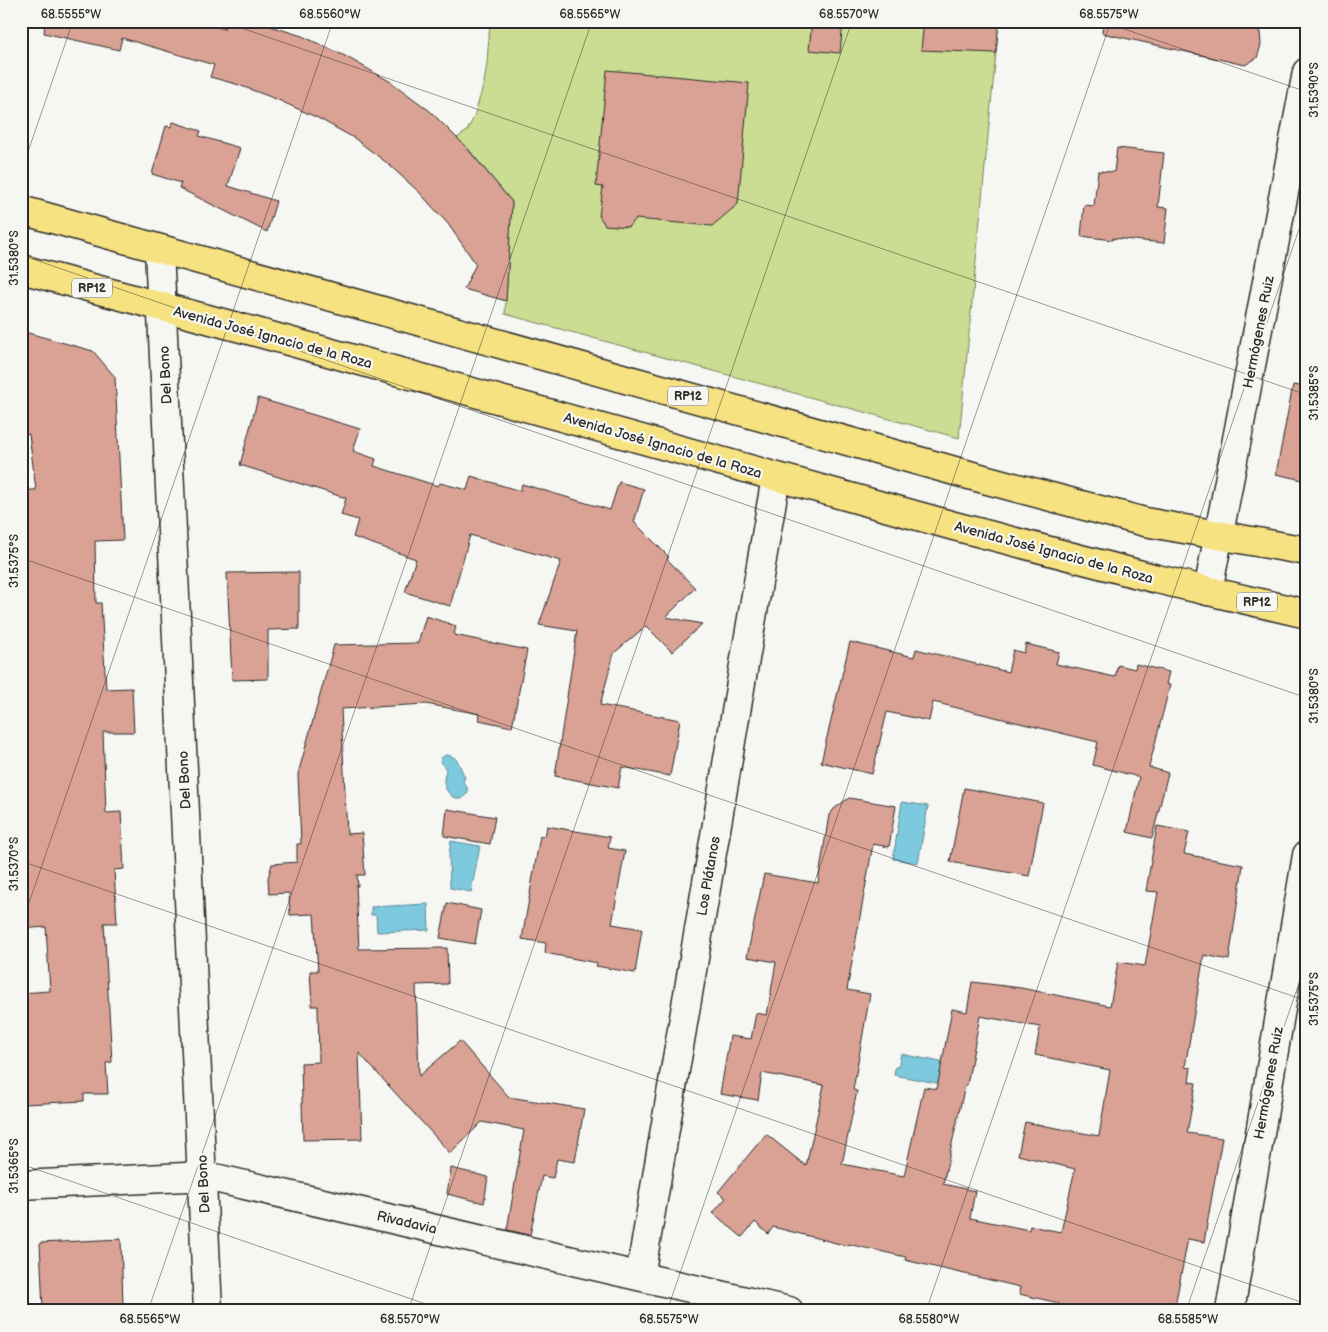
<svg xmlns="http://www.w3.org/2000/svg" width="1328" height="1332" font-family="'Balsamiq Sans',sans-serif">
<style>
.green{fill:#cbdd92;stroke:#7b845e}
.water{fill:#7dc9dd;stroke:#5c8a96}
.building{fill:#daa295;stroke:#2b2b2b;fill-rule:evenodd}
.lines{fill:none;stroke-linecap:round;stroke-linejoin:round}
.minor-casing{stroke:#2b2b2b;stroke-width:31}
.major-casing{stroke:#2b2b2b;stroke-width:31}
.minor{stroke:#f6f6f2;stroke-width:28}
.major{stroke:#f7e281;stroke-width:28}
.ticks{fill:none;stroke:#2b2b2b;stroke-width:1;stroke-opacity:0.45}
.labels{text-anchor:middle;stroke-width:4.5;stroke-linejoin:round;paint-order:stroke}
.shield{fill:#f6f6f2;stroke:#686867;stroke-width:1}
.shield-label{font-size:12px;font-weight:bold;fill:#2b2b2b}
.street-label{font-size:14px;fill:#2b2b2b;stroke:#f6f6f2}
.neatline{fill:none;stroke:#2b2b2b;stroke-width:2}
.ticks-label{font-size:12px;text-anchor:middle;fill:#2b2b2b}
</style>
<rect width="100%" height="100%" fill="#f6f6f2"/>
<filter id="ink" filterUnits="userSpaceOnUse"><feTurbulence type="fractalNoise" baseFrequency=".02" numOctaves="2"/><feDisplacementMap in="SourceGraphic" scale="10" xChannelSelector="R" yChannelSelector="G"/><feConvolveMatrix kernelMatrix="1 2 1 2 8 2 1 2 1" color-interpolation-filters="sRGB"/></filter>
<g filter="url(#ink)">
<!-- green -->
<path class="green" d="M490 21H999L959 438 505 314 512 202 466 146 457 138 467 131 474 117 484 83 487 63Z"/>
<!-- water -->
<path class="water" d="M446 755C460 756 459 767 465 777L463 782 467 787 468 792 462 799C451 799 444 790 444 780 444 775 446 773 446 769L440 762 441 758Z
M902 802 928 806 918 863 893 859Z
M451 841 480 846 471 892 450 888 449 855Z
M428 904 429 930 377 932 376 915H371V907Z
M901 1054 946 1063 942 1084 894 1075 895 1067H898Z"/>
<!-- building -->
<path class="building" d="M45 21H197L224 29 226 21H254L302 36 345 56 391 82 430 111 466 147 512 202 506 301 464 289 476 264 448 224 419 192 387 163 354 138 318 118 276 99 236 84 210 77 214 65 122 38 119 50 44 33Z
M812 21H843L840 53 809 50Z
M924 21H999L996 53 921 50Z
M1103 21H1260L1258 31 1260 32 1261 45 1257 58 1245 65 1102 33Z
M607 70 749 83 738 204 712 226 636 219 628 227 605 225 599 216 603 187 596 186Z
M173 122 201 131 199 136 240 148 228 186 276 201 267 232 179 188 181 183 152 174 166 126 171 127Z
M1117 148 1164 153 1158 207 1168 208 1164 243 1113 238V240L1081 236 1084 205 1094 206 1098 171 1114 172Z
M21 331 93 351 115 377 123 540 95 541 96 603H101L106 689 132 688 134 732H103L106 813 121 812 124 869 114 870 117 923H104L112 1062 106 1063 108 1094H84V1101L25 1104V1098H21V993L50 991 46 927 21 929V490H36L29 434 21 435Z
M1293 385 1307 387V481L1276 474Z
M258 398 360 429 353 451 376 459 374 466 438 486 440 483 467 490 471 476 520 491 522 484 610 510 619 482 644 489 634 522 669 557 667 559 695 588 666 617 702 624 672 652 646 626 614 653 600 705 680 720 670 776 622 767 618 788 555 776 577 631 539 625 561 561 470 535 450 606 405 592 416 559 353 537 358 520 341 515 346 498 240 465Z
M299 572V629L268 630V679L232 680 227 573Z
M426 616 456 626 454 635 527 650 512 727 479 720 480 714 426 704 341 709 347 834 362 833 365 875H357L358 886H356L359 949 447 948 448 984 416 985 419 1076 460 1041 509 1097 584 1109 575 1162 557 1159 553 1178 542 1176 530 1235 507 1230 524 1130 482 1122 450 1153 359 1053 362 1139 303 1140 301 1063 319 1062 318 1006H312L310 971H318L314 914 290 915 289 893 269 894 268 878 272 864 297 862V844H301L298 774 334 645 418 643Z
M850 642 914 657 916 649 1008 672 1013 650 1024 653 1026 644 1059 652 1056 664 1115 677 1118 665 1135 669 1136 664 1169 672 1166 684 1170 685 1149 767 1168 773 1152 838 1127 832 1139 777 1093 765 1098 742 933 702 929 721 887 712 872 774 821 762Z
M964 788 1043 803 1029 876 950 862Z
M849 798 896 806 889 847 873 844 847 990 870 994 853 1090 857 1091 842 1164 904 1176 924 1087 937 1089 952 1009 967 1012 972 982 1021 988 1110 1006 1118 962 1145 966 1158 892 1146 891 1157 826 1189 832 1184 854 1243 865 1229 960 1204 955 1185 1067 1191 1068 1189 1082 1196 1083 1187 1133 1222 1138 1204 1242 1188 1239 1174 1311H1057L1059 1303 1019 1294 1020 1287 905 1260 906 1257 848 1244V1246L773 1227 768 1234 755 1222 742 1237 713 1213 726 1198 718 1192 766 1134 806 1166 824 1085 762 1073 758 1100 720 1094 730 1036 751 1039 756 1013 767 1015 776 962 747 957 764 874 818 883 829 815 835 808ZM980 1016 1040 1027 1035 1055 1110 1070 1099 1136 1025 1122 1018 1155 1075 1169 1061 1232 1030 1226 1029 1230 970 1218 975 1191 943 1184 965 1085H967Z
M447 809 495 817 490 844 444 836Z
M547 826 610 837 608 848 625 851 612 924 642 929 635 973 596 966 597 963 545 953 546 943 522 939 540 836 545 837Z
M447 903 481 910 475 944 440 938Z
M451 1168 488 1177 484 1203 447 1194Z
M121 1239 123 1305 43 1310 40 1243Z"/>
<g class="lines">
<!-- minor casing -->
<g class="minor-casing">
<path id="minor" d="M159 249 208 1311
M1208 591 1307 72
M21 1185 206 1176 789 1311
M640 1276 776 477
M1230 1311 1307 855"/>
</g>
<!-- major casing -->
<g class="major-casing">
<path id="major" d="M21 210 969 475 1145 522 1307 551
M21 269 256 332 954 526 1157 579 1307 614"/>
</g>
<!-- minor -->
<use href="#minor" class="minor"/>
<!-- major -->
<use href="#major" class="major"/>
</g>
</g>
<!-- ticks -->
<path class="ticks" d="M221 21 1307 395M1101 21 1307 92M21 172 73 21M21 255 1307 698M21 558 1307 1001M21 861 1307 1304M21 926 333 21M21 1164 446 1311M148 1311 592 21M408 1311 852 21M667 1311 1111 21M926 1311 1307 206M1186 1311 1307 960"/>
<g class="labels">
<!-- shield labels -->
<g class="shield">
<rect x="72" y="278.5" width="40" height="19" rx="4"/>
<rect x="668" y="386.5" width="40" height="19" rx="4"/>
<rect x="1237" y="592.5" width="40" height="19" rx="4"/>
</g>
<g class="shield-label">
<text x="92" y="292">RP12</text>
<text x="688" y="400">RP12</text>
<text x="1257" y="606">RP12</text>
</g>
<!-- street labels -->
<g class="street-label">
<text transform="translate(1258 332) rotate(-79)" y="5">Hermógenes Ruiz</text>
<text transform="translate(273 337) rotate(15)" y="5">Avenida José Ignacio de la Roza</text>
<text transform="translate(165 375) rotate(-93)" y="5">Del Bono</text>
<text transform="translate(663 445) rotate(16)" y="5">Avenida José Ignacio de la Roza</text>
<text transform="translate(1054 552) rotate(15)" y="5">Avenida José Ignacio de la Roza</text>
<text transform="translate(184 780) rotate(-93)" y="5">Del Bono</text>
<text transform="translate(708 876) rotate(-80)" y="5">Los Plátanos</text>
<text transform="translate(1268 1083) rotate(-80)" y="5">Hermógenes Ruiz</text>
<text transform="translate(203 1184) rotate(-93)" y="5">Del Bono</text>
<text transform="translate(407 1222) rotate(13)" y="5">Rivadavia</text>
</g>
</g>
<!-- margin -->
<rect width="1328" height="1332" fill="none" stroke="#f6f6f2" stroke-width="55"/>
<rect x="28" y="28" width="1272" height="1276" class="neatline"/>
<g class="ticks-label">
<text x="71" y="18">68.5555°W</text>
<text x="330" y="18">68.5560°W</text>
<text x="590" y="18">68.5565°W</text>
<text x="849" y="18">68.5570°W</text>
<text x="1109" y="18">68.5575°W</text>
<text transform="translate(1314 90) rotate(-90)" y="4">31.5390°S</text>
<text transform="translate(14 258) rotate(-90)" y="4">31.5380°S</text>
<text transform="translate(1314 393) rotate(-90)" y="4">31.5385°S</text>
<text transform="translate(14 561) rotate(-90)" y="4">31.5375°S</text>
<text transform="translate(1314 696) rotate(-90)" y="4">31.5380°S</text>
<text transform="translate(14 864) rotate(-90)" y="4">31.5370°S</text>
<text transform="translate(1314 999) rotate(-90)" y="4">31.5375°S</text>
<text transform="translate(14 1166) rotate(-90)" y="4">31.5365°S</text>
<text x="150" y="1323">68.5565°W</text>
<text x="410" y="1323">68.5570°W</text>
<text x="669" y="1323">68.5575°W</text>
<text x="929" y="1323">68.5580°W</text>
<text x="1188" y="1323">68.5585°W</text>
</g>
</svg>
